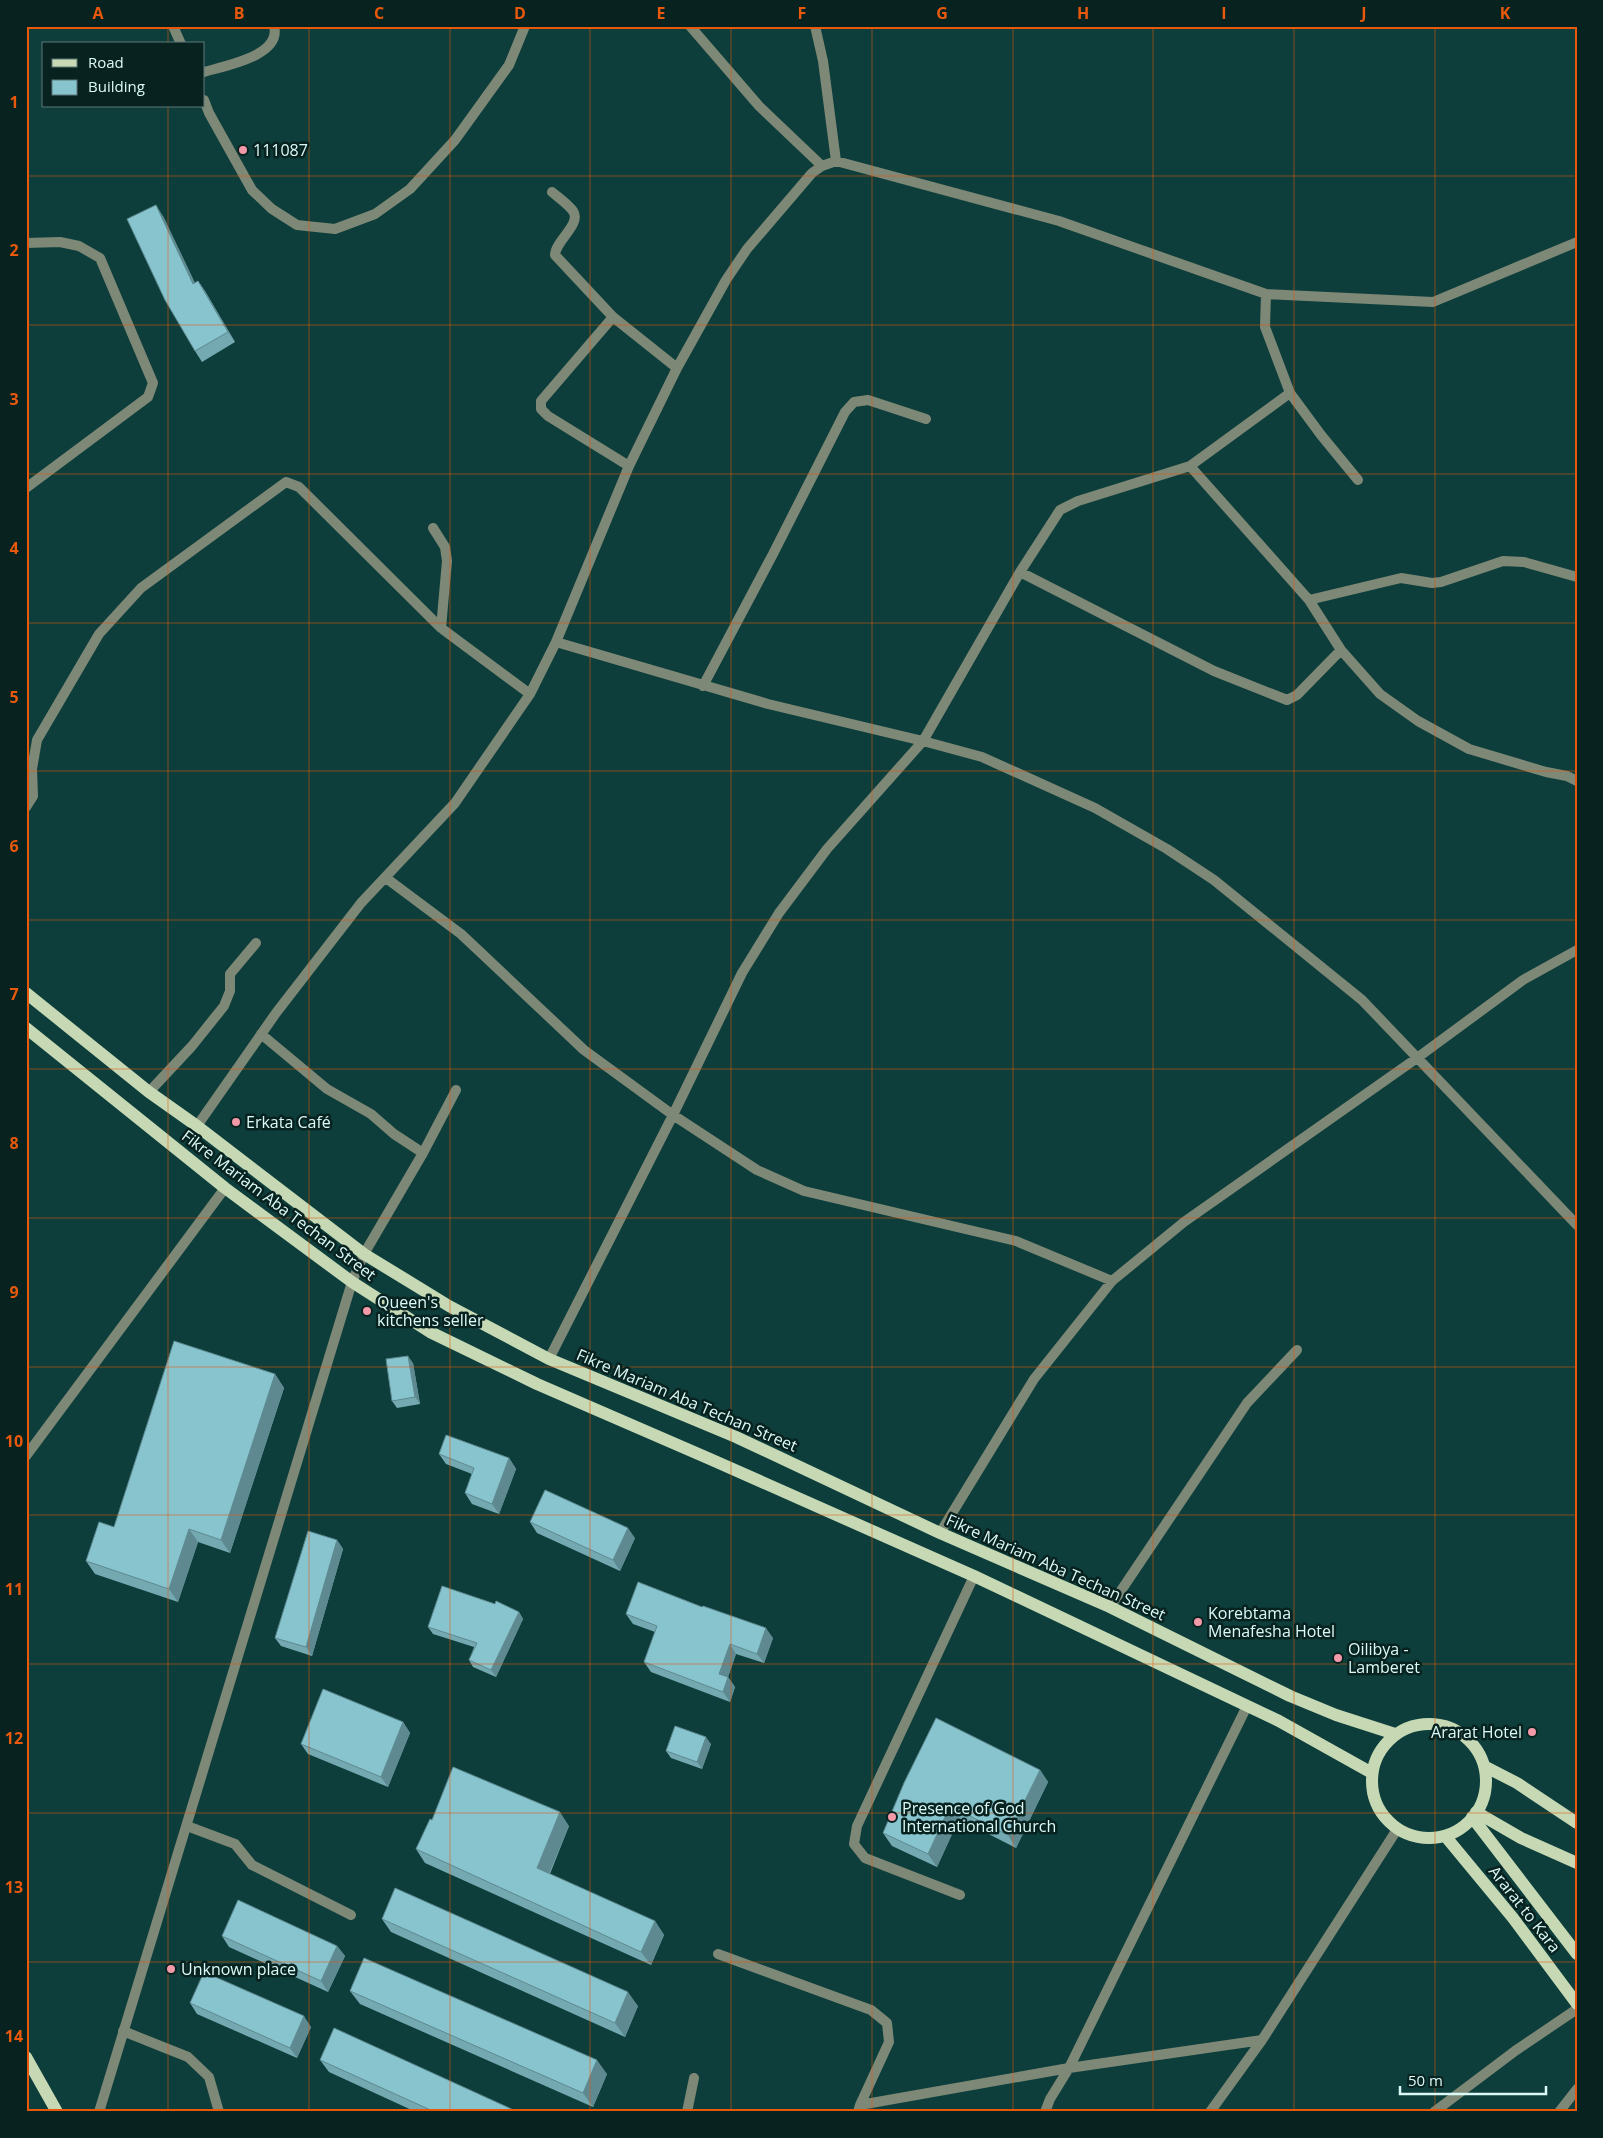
<svg xmlns="http://www.w3.org/2000/svg" width="1603" height="2138" font-family="'Open Sans',sans-serif">
<style>
.lines{fill:none;stroke-linecap:round;stroke-linejoin:round}
.service{stroke:#7e8876;stroke-width:10}
.minor{stroke:#7e8876;stroke-width:10}
.tertiary{stroke:#7e8876;stroke-width:10}
.primary{stroke:#c6d9b4;stroke-width:12}
.wall{fill:#74a9b1}
.shaded-wall{fill:#5e8990}
.building{fill:#87c4ce;stroke:#5e8990}
.grid{fill:none;stroke:#e8590c;stroke-width:1;stroke-opacity:0.55}
.poi-dot{fill:#f39aa8;stroke:#082220;stroke-width:2}
.labels{text-anchor:middle;stroke-width:5;stroke-linejoin:round;paint-order:stroke}
.poi-label{font-size:16px;fill:#dbfaf7;stroke:#082220;text-anchor:start}
.street-label{font-size:16px;fill:#dbfaf7;stroke:#082220}
.neatline{fill:none;stroke:#e8590c;stroke-width:2}
.grid-label{font-size:16px;text-anchor:middle;font-weight:bold;fill:#e8590c}
</style>
<rect width="100%" height="100%" fill="#0d3e3b"/>
<g class="lines">
<!-- service -->
<path class="service" d="M187 1826 235 1844 252 1865 351 1915
M123 2031 188 2057 209 2077 219 2112"/>
<!-- minor -->
<path class="minor" d="M173 26 181 44
M690 26 759 106 822 166
M815 26 823 61 836 161
M204 72C224 66 282 56 274 26
M204 100 209 113 252 190 272 209 297 225 335 229 375 214 410 189 455 140 509 65 525 26
M552 192C559 198 568 204 573 211 582 224 555 241 555 255L613 317
M26 243 60 242 79 246 100 258 153 383 148 397 26 488
M1266 294 1265 327 1290 393 1321 435 1358 480
M629 466 548 416 541 409V401L613 317 677 368
M1190 466 1309 600 1341 650 1380 694 1418 721 1469 749 1546 772 1567 776 1577 781
M433 528 445 547 447 561 441 628
M1020 572 1214 671 1287 700 1297 695 1341 650
M1309 600 1401 578 1432 583 1441 582 1503 561 1524 562 1577 577
M556 642 768 704 923 741 982 757 1095 808 1167 849 1214 880 1362 1000 1577 1225
M703 686 773 554 845 412 854 402 868 400 926 419
M26 807 33 796 32 769 37 740 99 634 141 588 286 482 299 487 441 628 530 694
M386 878 461 934 584 1050 673 1115 757 1170 804 1191 1016 1241 1112 1281
M261 1034 327 1089 371 1114 394 1134 423 1153
M149 1092 192 1046 224 1006 230 991V974L256 943
M197 1126 276 1013 361 903 455 803 530 694 556 642 629 466 677 368 726 280 747 249 812 173 822 166 836 161 1059 221 1266 294 1433 302 1577 242
M364 1254 423 1153 456 1090
M549 1359 673 1115 742 973 779 913 827 849 923 741 1020 572 1060 510 1078 501 1190 466 1290 393
M26 1456 225 1188
M940 1533 1034 1379 1112 1281 1184 1222 1417 1058 1523 980 1577 950
M1110 1607 1247 1403 1297 1350
M960 1895 865 1858 854 1844 857 1826 974 1576
M718 1954 871 2010 887 2023 889 2042 860 2105
M687 2112 694 2078
M858 2112 860 2105 1069 2068 1262 2040
M1045 2112 1050 2099 1069 2068 1247 1706
M1210 2112 1262 2040 1398 1828
M1434 2112 1515 2051 1577 2009
M1559 2112 1577 2089"/>
<!-- tertiary -->
<path class="tertiary" d="M99 2112 352 1282 364 1254"/>
<!-- primary -->
<path class="primary" d="M26 993 149 1092 197 1126 364 1254 449 1306 549 1359 736 1437 940 1533 1110 1607 1290 1696 1336 1715 1395 1734
M26 1028 225 1188 352 1282 430 1332 537 1384 710 1459 974 1576 1279 1721 1372 1773
M1372 1781a57 57 0 1 1 114 0a57 57 0 1 1-114 0Z
M1484 1766 1517 1783 1577 1823
M1476 1812 1521 1838 1577 1863
M1472 1817 1577 1954
M1446 1837 1513 1918 1577 2004
M26 2057 57 2112"/>
</g>
<!-- wall -->
<path class="wall" d="M163 216 195 283 198 281 205 291 235 342 202 362 195 351Z
M413 1363 420 1404 397 1408 392 1401Z
M275 1374 284 1388 230 1553 198 1542 178 1602 95 1574 86 1561Z
M439 1454 509 1458 516 1469 499 1514 472 1504 465 1493 472 1474 446 1464Z
M530 1522 635 1538 620 1571 537 1533Z
M337 1540 343 1549 312 1656 281 1646 275 1638Z
M495 1604 519 1612 523 1619 496 1677 473 1667 469 1660 474 1647 433 1634 428 1627Z
M626 1614 773 1638 764 1663 736 1654 728 1677 735 1687 730 1702 651 1672 644 1662 655 1632 633 1624Z
M403 1722 410 1733 388 1787 308 1754 301 1744Z
M711 1744 702 1769 671 1758 666 1751Z
M1040 1770 1048 1782 1016 1848 959 1819 937 1867 892 1846 883 1833Z
M432 1820 569 1826 550 1874 655 1921 664 1935 651 1965 425 1863 416 1849Z
M382 1919 638 2006 625 2037 391 1932Z
M222 1936 337 1946 345 1956 328 1992 229 1947Z
M350 1991 607 2074 593 2107 360 2004Z
M190 2003 311 2027 297 2058 197 2014Z
M320 2060 518 2112H416L329 2072Z"/>
<!-- shaded-wall -->
<path class="shaded-wall" d="M156 205 163 216 200 294 193 284Z
M198 281 205 291 235 342 228 332Z
M408 1356 413 1363 420 1404 415 1397Z
M275 1374 284 1388 230 1553 221 1540Z
M509 1458 516 1469 499 1514 492 1504Z
M628 1528 635 1538 620 1571 613 1560Z
M189 1529 198 1542 178 1602 169 1589Z
M337 1540 343 1549 312 1656 306 1647Z
M519 1612 523 1619 496 1677 491 1670Z
M766 1628 773 1638 764 1663 757 1654Z
M730 1644 736 1654 726 1683 719 1674Z
M728 1677 735 1687 730 1702 723 1692Z
M403 1722 410 1733 388 1787 381 1777Z
M706 1737 711 1744 702 1769 697 1762Z
M1040 1770 1048 1782 1016 1848 1008 1835Z
M950 1806 959 1819 937 1867 928 1854Z
M560 1812 569 1826 546 1881 537 1868Z
M655 1921 664 1935 651 1965 641 1952Z
M337 1946 345 1956 328 1992 321 1981Z
M628 1992 638 2006 625 2037 615 2023Z
M304 2016 311 2027 297 2058 290 2048Z
M597 2060 607 2074 593 2107 583 2093Z"/>
<!-- building -->
<path class="building" d="M156 205 193 284 198 281 228 332 195 351 165 300 127 219Z
M174 1341 275 1374 221 1540 189 1529 169 1589 86 1561 99 1522 114 1527Z
M408 1356 415 1397 392 1401 386 1359Z
M446 1435 509 1458 492 1504 465 1493 474 1468 439 1454Z
M545 1490 628 1528 613 1560 530 1522Z
M308 1531 337 1540 306 1647 275 1638Z
M638 1582 702 1607 703 1606 766 1628 757 1654 730 1644 719 1674 728 1677 723 1692 644 1662 657 1626 626 1614Z
M442 1586 495 1604 496 1601 519 1612 491 1670 469 1660 477 1643 428 1627Z
M323 1689 403 1722 381 1777 301 1744Z
M936 1718 1040 1770 1008 1835 950 1806 928 1854 883 1833 904 1783Z
M675 1726 706 1737 697 1762 666 1751Z
M453 1767 560 1812 537 1868 655 1921 641 1952 416 1849 430 1819 432 1820Z
M395 1888 628 1992 615 2023 382 1919Z
M238 1900 337 1946 321 1981 222 1936Z
M364 1958 597 2060 583 2093 350 1991Z
M204 1972 304 2016 290 2048 190 2003Z
M334 2028 518 2112H435L320 2060Z"/>
<!-- grid -->
<path class="grid" d="M168 26V44M309 26V2112M450 26V2112M590 26V2112M731 26V2112M872 26V2112M1013 26V2112M1153 26V2112M1294 26V2112M1435 26V2112M168 106V2112M26 176H1577M26 325H1577M26 474H1577M26 623H1577M26 771H1577M26 920H1577M26 1069H1577M26 1218H1577M26 1367H1577M26 1515H1577M26 1664H1577M26 1813H1577M26 1962H1577"/>
<!-- markers -->
<g class="poi-dot">
<circle cx="243" cy="150" r="5"/>
<circle cx="236" cy="1122" r="5"/>
<circle cx="367" cy="1311" r="5"/>
<circle cx="1198" cy="1622" r="5"/>
<circle cx="1338" cy="1658" r="5"/>
<circle cx="1532" cy="1732" r="5"/>
<circle cx="892" cy="1817" r="5"/>
<circle cx="171" cy="1969" r="5"/>
</g>
<g class="labels">
<!-- poi labels -->
<g class="poi-label">
<text x="253" y="156">111087</text>
<text x="246" y="1128">Erkata Café</text>
<text x="377" y="1308">Queen's<tspan x="377" dy="18">kitchens seller</tspan></text>
<text x="1208" y="1619">Korebtama<tspan x="1208" dy="18">Menafesha Hotel</tspan></text>
<text x="1348" y="1655">Oilibya -<tspan x="1348" dy="18">Lamberet</tspan></text>
<text x="1522" y="1738" text-anchor="end">Ararat Hotel</text>
<text x="902" y="1814">Presence of God<tspan x="902" dy="18">International Church</tspan></text>
<text x="181" y="1975">Unknown place</text>
</g>
<!-- street labels -->
<g class="street-label">
<text transform="translate(279 1205) rotate(37)" y="6">Fikre Mariam Aba Techan Street</text>
<text transform="translate(687 1400) rotate(23)" y="6">Fikre Mariam Aba Techan Street</text>
<text transform="translate(1056 1567) rotate(24)" y="6">Fikre Mariam Aba Techan Street</text>
<text transform="translate(1525 1909) rotate(52)" y="6">Ararat to Kara</text>
</g>
</g>
<!-- border -->
<rect width="1603" height="2138" fill="none" stroke="#082220" stroke-width="55"/>
<!-- legend -->
<rect x="42" y="42" width="162" height="65" fill="#082220" stroke="#5c7876"/>
<rect x="52" y="59" width="25" height="8" fill="#c6d9b4" stroke="#5c7876"/>
<text x="88" y="68" font-size="15" fill="#dbfaf7">Road</text>
<rect x="52" y="80" width="25" height="15" fill="#87c4ce" stroke="#5c7876"/>
<text x="88" y="92" font-size="15" fill="#dbfaf7">Building</text>
<!-- scale -->
<path d="M1400 2086v8h146v-8" fill="none" stroke="#dbfaf7" stroke-width="2.5"/>
<text x="1408" y="2086" font-size="15" fill="#dbfaf7" stroke="#082220" stroke-width="4" paint-order="stroke">50 m</text>
<rect x="28" y="28" width="1548" height="2082" class="neatline"/>
<g class="grid-label">
<text x="98" y="19">A</text>
<text x="239" y="19">B</text>
<text x="379" y="19">C</text>
<text x="520" y="19">D</text>
<text x="661" y="19">E</text>
<text x="802" y="19">F</text>
<text x="942" y="19">G</text>
<text x="1083" y="19">H</text>
<text x="1224" y="19">I</text>
<text x="1364" y="19">J</text>
<text x="1505" y="19">K</text>
<text x="14" y="108">1</text>
<text x="14" y="256">2</text>
<text x="14" y="405">3</text>
<text x="14" y="554">4</text>
<text x="14" y="703">5</text>
<text x="14" y="852">6</text>
<text x="14" y="1000">7</text>
<text x="14" y="1149">8</text>
<text x="14" y="1298">9</text>
<text x="14" y="1447">10</text>
<text x="14" y="1595">11</text>
<text x="14" y="1744">12</text>
<text x="14" y="1893">13</text>
<text x="14" y="2042">14</text>
</g>
</svg>
